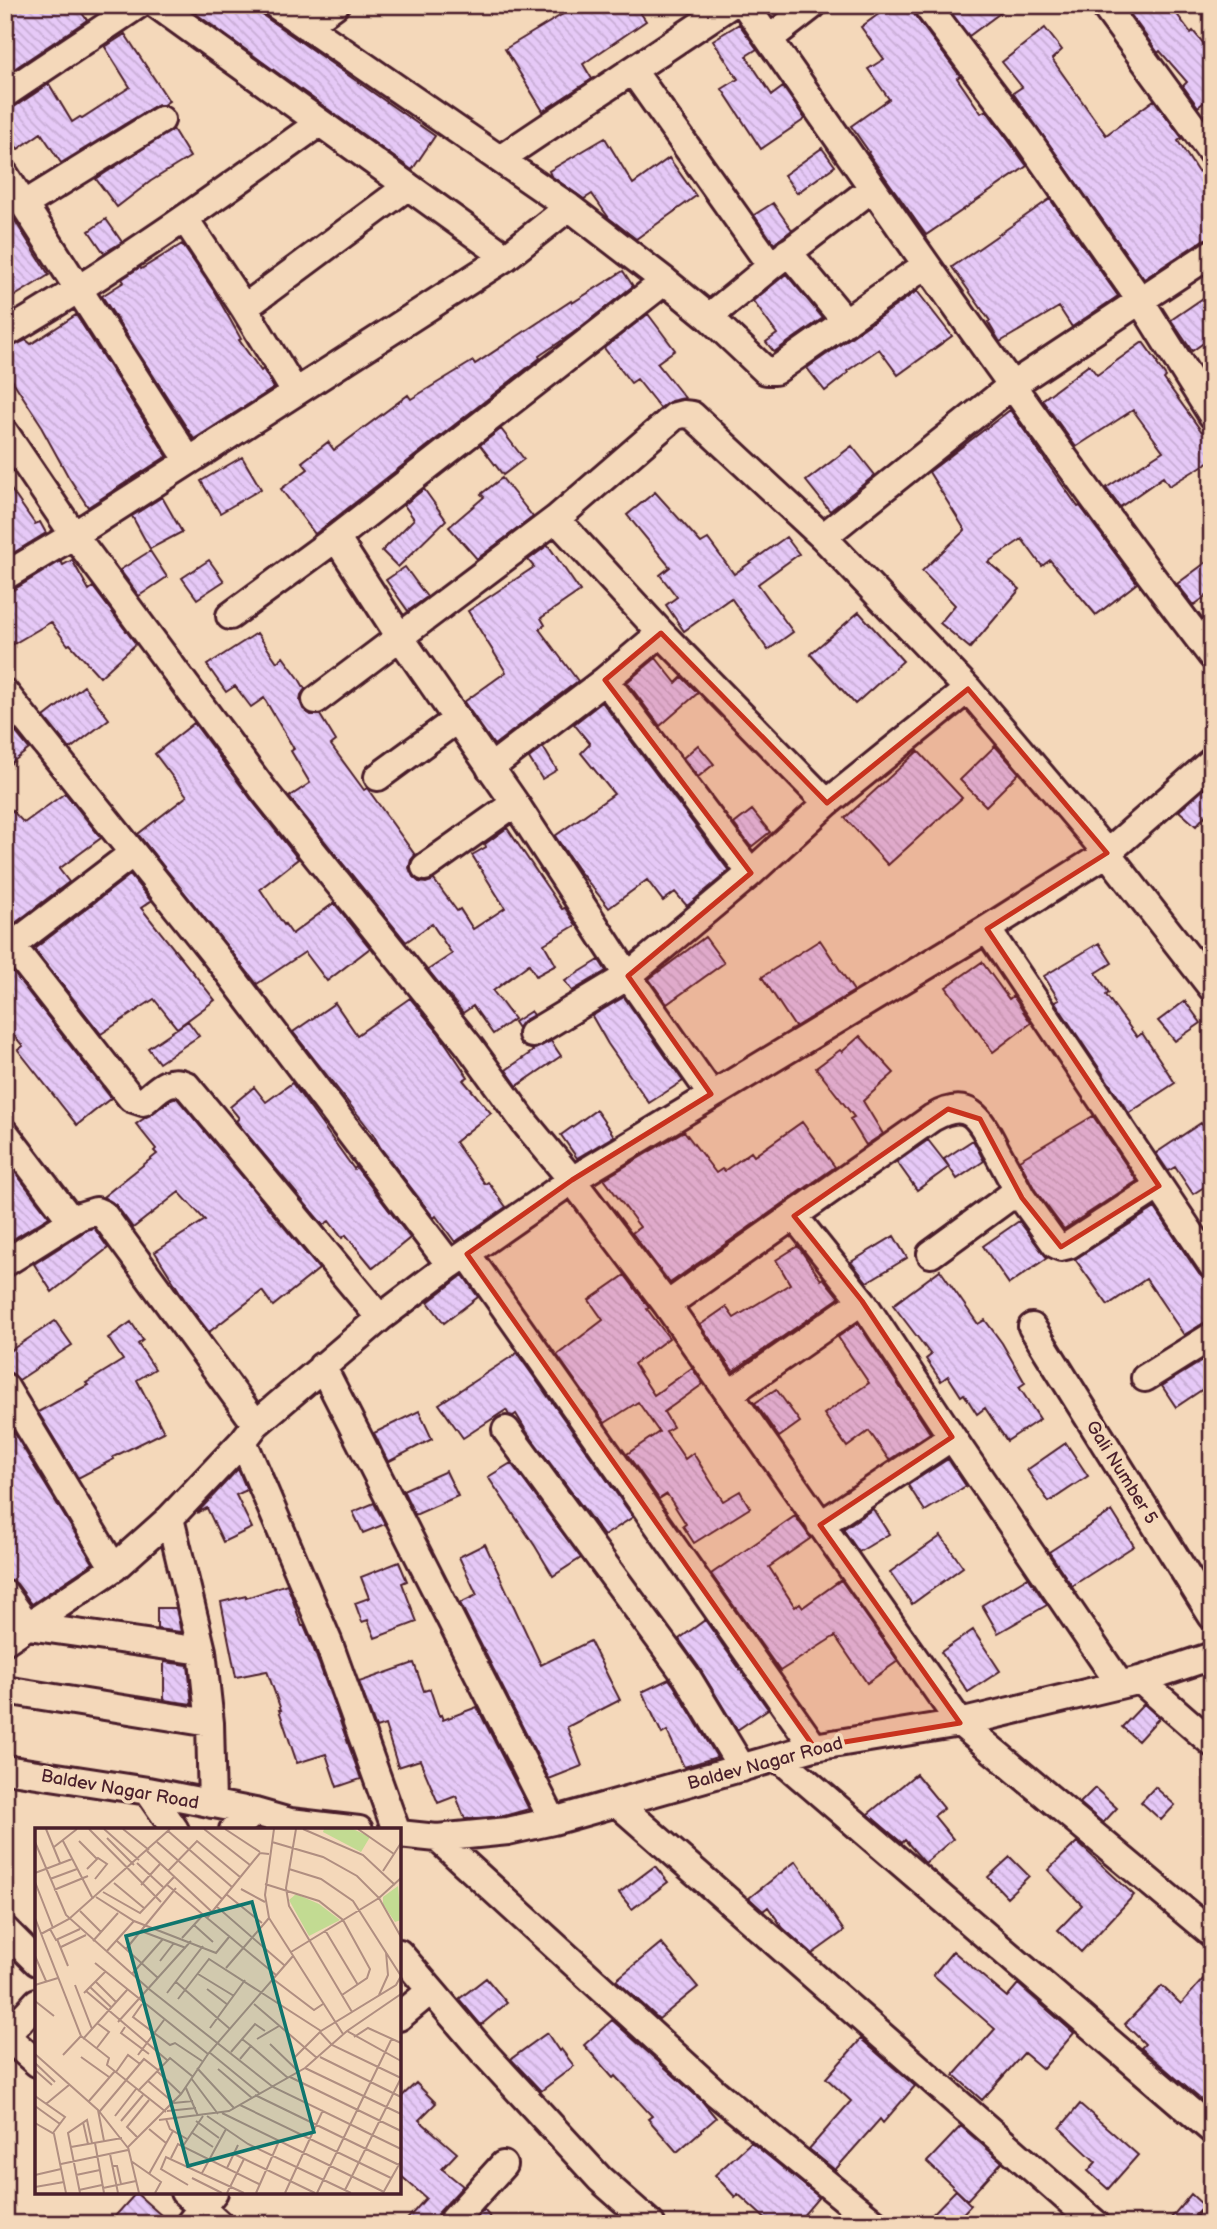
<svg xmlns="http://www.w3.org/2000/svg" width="1217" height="2229" font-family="'Balsamiq Sans',sans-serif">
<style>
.building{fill:url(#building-back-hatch);stroke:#4a1f2b;stroke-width:2}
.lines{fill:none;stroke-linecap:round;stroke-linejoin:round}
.minor-casing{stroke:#4a1f2b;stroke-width:32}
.minor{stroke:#f4d8ba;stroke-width:26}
.marked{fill:#c8321e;fill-opacity:0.2;stroke:#c8321e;stroke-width:5;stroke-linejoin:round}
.labels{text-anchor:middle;stroke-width:7;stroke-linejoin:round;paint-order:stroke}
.street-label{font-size:18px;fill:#4a1f2b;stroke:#f4d8ba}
.inset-road{fill:none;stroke:#b08e81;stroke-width:2}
.view{fill:#0f766e;fill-opacity:0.15;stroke:#0f766e;stroke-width:3.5}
.inset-edge{fill:none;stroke:#4a1f2b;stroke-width:3.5}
</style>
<defs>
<pattern id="building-back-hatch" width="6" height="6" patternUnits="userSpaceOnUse" patternTransform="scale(1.75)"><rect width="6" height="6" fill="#e6c9f7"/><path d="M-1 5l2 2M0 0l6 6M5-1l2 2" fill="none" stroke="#c7acd4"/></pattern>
</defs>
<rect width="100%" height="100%" fill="#f4d8ba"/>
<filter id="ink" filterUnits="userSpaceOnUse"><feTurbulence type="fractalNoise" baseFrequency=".0143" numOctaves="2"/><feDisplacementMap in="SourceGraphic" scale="14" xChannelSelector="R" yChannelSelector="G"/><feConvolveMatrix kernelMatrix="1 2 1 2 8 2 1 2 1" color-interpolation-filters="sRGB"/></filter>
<g filter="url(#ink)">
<!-- building -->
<path class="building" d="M5 5H76L87 20 5 75Z
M184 5H248L435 136 412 170Z
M578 5H635L646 21 583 64 592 79 543 111 505 49Z
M891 5H907L960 76 957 78 981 113 986 110 1027 166 926 235 868 153 869 152 851 126 889 99 868 69 884 59 861 27Z
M961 5H1011L969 36 951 12Z
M1124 5H1170L1191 33 1193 31 1212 53V96L1198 107 1183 86 1187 82 1160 51 1158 53Z
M739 24 757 49 746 56 772 95 783 87 805 119 761 149 722 89 738 79 713 40Z
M1045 28 1062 50 1052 59 1106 135 1154 100 1182 138 1178 141 1198 172 1200 170 1212 187V237L1203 240 1144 279 1013 93 1022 87 1002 62Z
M125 34 169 101 163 105 153 107 61 163 41 133 18 149 5 130V110L14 107 49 84 72 122 80 117 82 118 130 87 105 47Z
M173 129 190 157 151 181 117 207 96 179Z
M605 138 633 184 669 158 696 196 636 239 609 218 592 194 584 199 551 176 549 171Z
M822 148 835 166 797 193 784 175Z
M1050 199 1118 296 1072 327 1059 307 1000 342 988 322 990 321 952 267Z
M773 203 792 230 774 244 754 215Z
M5 205 49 275 5 302Z
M106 219 122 242 104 253 89 231Z
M182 244 214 291 241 339 239 340 261 371 263 369 274 388 194 439 102 296 124 282 122 279 140 267 141 269Z
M623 271 633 286 573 333 539 356 540 358 315 534 281 489 308 469 302 462 328 442 334 450 408 395 411 399 473 361 475 364 571 301 572 303Z
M786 274 823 318 774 352 766 342 777 334 753 301Z
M917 291 952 336 898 375 879 349 847 371 848 373 825 391 807 368Z
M1212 292V337L1192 351 1171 320Z
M648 314 675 350 657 363 685 398 671 401 660 408 637 379 631 383 604 348Z
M76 315 167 456 88 507 68 476 41 427 42 426 12 380 5 385V350L26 340 31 344Z
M1143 342 1158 363 1157 364 1166 377 1164 379 1202 432 1206 429 1212 431V460L1169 486 1163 477 1120 507 1106 488 1163 451 1133 410 1076 447 1042 400 1089 365 1097 375Z
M1010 410 1078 507 1080 506 1137 583 1096 615 1050 560 1042 566 1022 539 988 562 1020 589 970 648 940 623 955 605 922 571 965 530 929 472Z
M501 429 524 459 503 475 480 445Z
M852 446 875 475 830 511 806 481Z
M242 457 261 489 220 513 201 481Z
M502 478 533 517 477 559 449 527 484 497 481 494Z
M5 481 35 524 40 522 46 533 5 558Z
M424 489 446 520 398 567 382 551 414 519 404 505Z
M655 492 701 543 708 539 734 574 786 537 799 554 758 584 793 632 768 650 731 598 684 631 666 605 677 597 660 575 670 567 627 515Z
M162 497 182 532 150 549 132 516Z
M548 545 580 591 541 618 545 625 539 629 578 681 494 745 464 702 506 672 468 611 534 567 528 560Z
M150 551 167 577 139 596 120 570Z
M1212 558V592L1194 605 1177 584Z
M72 560 89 590 93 587 136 644 100 677 70 644 68 645 51 622 5 649V592L13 590 61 561 63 565Z
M209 560 224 581 197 599 182 578Z
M405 567 427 597 408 611 386 580Z
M859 612 903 661 855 704 810 654Z
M257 633 277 662 283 657 298 677 305 689 301 695 300 701 303 709 311 715H320L336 741 331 745 364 790 367 788 415 855 411 860 409 868 413 877 419 882 426 883 434 880 457 911 460 909 473 929 505 908 472 855 486 847 485 844 507 828 562 909 565 908 576 925 544 944 556 965 536 976 529 964 493 991 514 1019 493 1034 473 1006 463 1013 428 970 452 954 432 924 406 942 289 797 310 783 291 751 294 749 264 698 251 707 235 686 226 692 207 665Z
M656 658 676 683 682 677 698 693 660 726 627 682Z
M84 686 109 719 70 749 44 717Z
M602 702 729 871 687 906 675 892 663 901 647 880 609 908 579 871 555 836 614 794 581 753 590 744 574 724Z
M5 719 29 749 5 768Z
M194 723 253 802 298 859 260 889 284 925 285 924 292 934 334 903 370 948 327 981 305 952 257 984 138 834 187 796 155 754Z
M698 745 714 764 698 777 683 758Z
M995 746 1019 773 986 806 960 780Z
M543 747 557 770 542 779 529 758Z
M918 751 962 798 888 865 845 818Z
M1212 782V808L1196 826 1179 811Z
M65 793 101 838 59 869 69 882 14 924 5 922V803L24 823Z
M752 810 770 832 751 847 734 824Z
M130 875 151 901 141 908 215 1000 177 1028 154 999 101 1034 34 949Z
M705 937 724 963 667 1004 649 979Z
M820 940 854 991 795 1027 762 977Z
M1099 943 1112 963 1096 973 1109 993 1106 995 1137 1037 1142 1033 1175 1083 1129 1113 1055 1002 1059 1000 1044 976Z
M599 960 606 971 572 991 565 981Z
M982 962 1009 999 1013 996 1031 1023 993 1052 946 987Z
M5 966H8L111 1098 77 1125 18 1050 23 1046 5 1025Z
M624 997 683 1081 649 1103 608 1044 592 1016Z
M410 998 438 1032 468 1077 463 1080 491 1113 455 1142 485 1184 488 1182 506 1207 455 1242 436 1216 434 1218 380 1147 373 1134 293 1032 335 1003 357 1035Z
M1185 1001 1201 1023 1175 1041 1158 1021Z
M531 1011 534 1015 523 1021 518 1028 514 1022Z
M188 1021 199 1036 159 1063 148 1048Z
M860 1036 894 1073 863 1101 883 1134 866 1145 850 1119 854 1117 816 1068 840 1050 842 1052Z
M551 1041 561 1056 517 1086 506 1070 533 1051 532 1050Z
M292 1083 354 1169 356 1167 410 1238 373 1268 346 1235 342 1238 329 1221 323 1225 236 1121 239 1118 230 1107 254 1087 266 1102Z
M177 1098 319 1269 273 1306 262 1291 209 1332 186 1302 155 1252 205 1220 179 1192 133 1228 116 1205 103 1197 157 1154 154 1151 156 1149 136 1124 171 1100Z
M596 1110 614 1136 577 1158 561 1135Z
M1093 1116 1137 1181 1064 1229 1035 1190 1019 1160Z
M802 1122 835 1167 670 1283 632 1233 640 1227 604 1179 684 1131 716 1173 722 1169 724 1171 751 1152 754 1156Z
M1201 1123 1212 1139V1182L1193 1194 1175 1167 1168 1171 1156 1153Z
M928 1140 949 1167 917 1190 897 1162Z
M973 1140 984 1161 957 1179 944 1159Z
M14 1171 49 1217 5 1244V1177Z
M1155 1208 1199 1274 1204 1279 1212 1281V1320L1204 1323 1184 1335 1146 1279 1108 1305 1075 1259Z
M1019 1221 1047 1258 1009 1284 983 1246Z
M94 1228 108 1248 52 1292 34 1264 87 1230Z
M894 1236 907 1258 867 1282 851 1262Z
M798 1246 821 1280 823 1278 839 1298 733 1371 700 1325 726 1307 734 1318 790 1284 776 1260Z
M940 1270 978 1324 985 1320 1002 1343 1025 1383 1019 1387 1040 1419 1007 1441 985 1408 977 1414 964 1394 961 1396 948 1376 941 1381 926 1359 931 1355 893 1305Z
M463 1275 478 1297 444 1323 428 1302Z
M625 1275 649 1308 647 1309 669 1338 634 1364 654 1395 692 1368 703 1384 664 1412 673 1427 666 1431 685 1459 693 1453 723 1501 740 1491 750 1508 694 1543 683 1526 686 1524 667 1494 659 1499 627 1454 659 1432 638 1402 605 1423 557 1355 603 1320 589 1300Z
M55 1321 72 1345 19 1380 13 1374 5 1371V1354Z
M131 1322 143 1340 138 1344 155 1369 137 1380 164 1432 113 1457 114 1459 78 1478 38 1412 88 1385 86 1383 123 1360 108 1338Z
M858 1323 930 1433 889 1460 869 1431 847 1447 824 1414 869 1383 838 1337Z
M517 1353 633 1517 604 1536 527 1432 516 1414 513 1416 509 1415 506 1410 463 1438 439 1404Z
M1212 1355V1383L1176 1407 1162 1386Z
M776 1389 800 1422 779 1437 755 1403Z
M419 1411 432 1439 388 1462 374 1433Z
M5 1418 93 1563 32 1604 17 1584 12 1580 5 1579Z
M1066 1443 1088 1476 1049 1502 1027 1470Z
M948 1459 966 1486 925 1511 908 1485Z
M511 1463 581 1558 553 1576 535 1546 488 1477Z
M238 1469 247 1490 236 1495 252 1528 223 1542 207 1508 197 1513Z
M446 1471 458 1496 415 1515 403 1490Z
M374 1503 385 1524 363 1533 353 1512Z
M873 1509 889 1534 859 1552 843 1529Z
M1112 1511 1134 1546 1072 1586 1049 1552Z
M795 1516 811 1538 769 1567 795 1607 800 1603 803 1607 841 1580 898 1661 867 1683 835 1636 780 1671 711 1574Z
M941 1536 963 1567 912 1604 890 1572Z
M485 1544 541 1665 590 1641 620 1700 567 1727 582 1766 549 1779 460 1603 477 1595 459 1557Z
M399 1562 407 1581 402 1583 417 1622 375 1638 368 1620 362 1622 355 1603 369 1598 361 1577Z
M1028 1577 1047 1605 998 1633 982 1605Z
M287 1584 302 1626H304L313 1647 361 1779 337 1787 326 1754 297 1763 279 1710H281L267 1671 236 1677 221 1602 246 1596V1598Z
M157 1608H176L181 1632 157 1629Z
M705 1620 768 1709 737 1730 700 1669 679 1639Z
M973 1630 1000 1671 968 1692 941 1652Z
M164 1662 188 1665 192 1704 164 1700Z
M414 1663 424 1691 430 1689 439 1716 441 1715 443 1720 477 1707 529 1809 504 1816 465 1819 456 1796 438 1803 420 1760 398 1767 385 1725 376 1728 359 1682Z
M669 1679 674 1686 717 1757 684 1767 667 1731 662 1734 642 1692Z
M1144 1704 1159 1718 1138 1741 1122 1727Z
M916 1774 944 1808 934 1816 953 1839 925 1863 905 1840 902 1843 868 1814Z
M1155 1787 1175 1805 1161 1820 1141 1802Z
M1095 1788 1117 1808 1103 1823 1080 1803Z
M1077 1842 1134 1895 1081 1952 1058 1930 1082 1905 1048 1870Z
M1010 1857 1029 1876 1007 1897 988 1877Z
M796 1861 844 1931 812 1954 783 1928 768 1907 763 1911 749 1898Z
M655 1866 668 1882 632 1909 619 1893Z
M661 1943 698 1987 659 2019 616 1980Z
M953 1951 1007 1997 1018 1984 1074 2033 1043 2069 1024 2053 982 2100 954 2075 995 2029 933 1975Z
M1212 1969V2098L1206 2104 1141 2048 1145 2044 1125 2024 1162 1986 1181 2004Z
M486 1978 507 2003 481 2025 459 1999Z
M612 2020 702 2101 716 2118 677 2152 648 2119 652 2116 615 2076 613 2078 584 2045Z
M547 2033 559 2051 561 2049 574 2066 541 2091 511 2059Z
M861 2039 915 2086 883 2123 880 2119 835 2170 809 2149 851 2101 826 2078Z
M416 2083 436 2103 419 2120 457 2153 442 2169 463 2186 438 2213 435 2224H403L426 2198 399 2174V2099Z
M1080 2104 1138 2155 1108 2189 1088 2171 1096 2162 1060 2128Z
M961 2126 1002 2162 967 2200 927 2162Z
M751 2142 819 2197 796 2224H771L738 2194 735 2197 715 2175Z
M956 2190 971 2205 953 2224H923Z
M136 2193 171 2224H108Z
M1191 2194 1204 2206 1196 2214 1193 2224H1166Z
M484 2210 496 2224H471Z"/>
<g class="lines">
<!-- minor casing -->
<g class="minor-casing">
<path id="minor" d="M157 5 506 257
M276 5 569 207 665 281 709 317 766 371H775L926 265
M745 5C898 224 1049 444 1212 656
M926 5 1023 133 1140 300 1212 415
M1104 5 1212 153
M306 26 335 5
M769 39 813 5
M633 71 771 266
M5 94 138 5
M500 159 730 5
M5 175 189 461
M25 204 161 120
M185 219 244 308 295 392
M788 252 846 322
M244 308 408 186
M709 317 771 266 871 189
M5 334C114 270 216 197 319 123
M5 433 74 535 265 792 469 1046 525 1123 572 1180 667 1305 960 1723 1212 1934
M556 519 661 633 827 803
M823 537 1011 386 1212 253
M336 538 400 637 515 803 628 976 711 1094
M5 576 74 535 506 257 569 207
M230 616 336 538 665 281
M605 680 751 873
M5 693 222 964 450 1265
M316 700 556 519 675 416 683 414 692 415 823 537 968 689 1107 853 1212 988
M490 768 605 680 661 633
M378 777 456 720
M425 867 515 803
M987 929 1212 1265
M5 937 131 1098 143 1102C157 1091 167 1076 186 1085L380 1318
M5 951 133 853
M532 1034 628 976 751 873 827 803 968 689
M5 1133 72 1221
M467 1254 814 1747
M931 1254 1009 1197 1022 1198 1055 1244 1061 1247 1069 1245 1159 1186
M5 1263 80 1216 96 1211 103 1214 256 1424
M862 1301 952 1437 1119 1683
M667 1305 932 1118C970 1096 980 1119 996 1150 1005 1166 1013 1182 1022 1198
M1032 1327 1212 1616
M322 1366 553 1821
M1145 1378 1212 1336
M5 1387 114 1568
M729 1394 862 1301 794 1216
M506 1430 687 1677 742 1768
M243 1441 328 1641 396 1830
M170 1518 202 1651 210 1723 212 1804
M820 1525 952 1437
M5 1594 28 1626 202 1651
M5 1641 114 1568 170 1518 243 1441 256 1424 380 1318 450 1265 572 1180 987 929 1107 853 1212 761
M1140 1680 1212 1743
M5 1690 210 1723
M778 1757 1212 2130
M5 1769 148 1791 255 1812 290 1822 359 1830
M148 1791 175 1830
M617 1803 1096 2224
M233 1830 255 1812
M399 1834 437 1838 508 1831 553 1821 814 1747 960 1723 1140 1680 1212 1656
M437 1838 716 2093 876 2224
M5 1930 37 1962
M399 1953 487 2056 600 2179 651 2224
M399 2017 430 1991
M5 2035 37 2063
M6 2036 37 2002
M184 2192 219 2224
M189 2224 214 2192
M450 2224 503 2165
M1208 2224 1212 2219"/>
</g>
<!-- minor -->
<use href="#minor" class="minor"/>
</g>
</g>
<!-- marked area -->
<path class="marked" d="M661 633 827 803 968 689 1107 853 987 929 1159 1186 1061 1247 1022 1198 980 1119 948 1109 794 1216 862 1301 952 1437 820 1525 960 1723 814 1747 467 1254 572 1180 711 1094 628 976 751 873 605 680Z"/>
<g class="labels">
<!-- street labels -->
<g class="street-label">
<text transform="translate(1122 1472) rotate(58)" y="6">Gali Number 5</text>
<text transform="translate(765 1763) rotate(-15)" y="6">Baldev Nagar Road</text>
<text transform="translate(120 1789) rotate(10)" y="6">Baldev Nagar Road</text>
</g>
</g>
<!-- overview -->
<g transform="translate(35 1828)">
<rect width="366" height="366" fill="#f4d8ba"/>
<path d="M289 1H318L335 9 326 24 288 4ZM363 58 366 92 360 94 348 76V69ZM261 66 284 76 305 92 274 108 254 72Z" fill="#c2db92"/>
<path class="inset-road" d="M11 1 25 35M54 1 126 74M69 1 104 32M88 1 114 22M169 1 215 37M190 1 225 24M239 1 230 67 234 90 308 206M261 1 251 60 254 78 317 184M268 1 328 27 360 57M323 1 359 26M133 3 197 59M72 10 99 37M28 13 58 71M44 13 62 31M0 14 31 87 114 161 238 259 366 321M122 14 187 71M237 14 288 29 322 48 344 70 366 109M19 19 42 1M112 23 177 84M102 35 128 59M52 41 63 30 72 36 60 51M254 41 286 51 318 73 366 148 361 157 286 203 259 230M133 43 162 13 205 49M348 43 366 15M0 45 37 31M15 51 42 41M0 54 18 100M79 55 109 80M131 56 241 147M230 56 284 73 308 92 335 141 332 150 307 167M106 57 125 36M206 61 230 74M19 62 53 48M68 64 105 85 139 49M191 66 227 95M61 69 99 93 181 125 194 109M181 78 249 137M45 83 66 104M0 90 46 208 74 230 72 237 131 284M172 90 225 25 234 26M159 97 178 114M15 101 21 112 45 101M290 102 323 157M106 103 151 120M6 106 34 91 135 1M147 110 168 87M22 111 33 138M58 113 83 85M82 113 123 150M26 119 51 107M91 121 141 60M71 124 99 93M256 124 344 70 366 50M0 128 11 153M125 133 139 115M60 135 173 226M191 140 234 90M97 146 128 111M163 146 199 168M238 151 279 182 288 176M60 153 81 174M141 154 195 201M0 157 23 150M40 157 57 201M55 159 77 180M172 161 193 177M51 163 132 232M49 165 70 144M132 165 168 118M344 167 353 147 351 124M143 171 174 131 286 203M0 173 19 188M107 176 98 189 135 217 140 215 167 233M219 176 282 230M83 194 156 113M90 199 86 205 114 226M175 200 210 152M312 203 366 233M285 204 297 217 366 250M319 209 333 200 366 215M48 211 92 162M222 211 244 198M235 216 264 244M216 218 253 250M61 221 74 204 62 195M174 224 224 265M196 224 220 196 230 203M0 226 63 282 93 320M28 227 46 208M103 227 129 192M46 229 74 249M285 229 366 269M205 231 216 218 207 211M0 235 20 254M162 240 199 280M270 240 366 286M183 241 217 270M0 242 17 257M122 243 146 266M81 244 93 227 105 236M255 249 366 303M156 250 183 286M113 253 139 275 158 273M151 260 163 288M103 263 135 230 157 248M220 267 364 337M0 268 30 289 18 305M54 273 80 243M11 276 34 257M205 277 356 350M0 278 25 296M63 282 69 313M65 283 109 231 123 242M132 283 161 280M187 285 349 364M80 288 101 261M172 288 213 316 316 365M131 291 135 301 152 311M124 292 194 283 270 240 312 203 366 166M86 293 108 267M161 293 184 310M48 294 53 316M0 295 19 306 31 365M114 301 131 315M156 304 178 319M103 310 92 299 114 272M60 315 69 365M148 318 168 288M36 319 87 310M75 326 83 365M199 326 280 365M136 330 143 316 224 356M96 333 126 354 120 365M26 336 93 322M77 338H82L86 356M192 340 203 317M167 345 191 301M114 346 138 303M0 347 26 341M41 347 65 342M157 350 187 365M153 357 126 341 131 329 209 365M0 359 29 354M68 360 101 353M44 362 67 357M310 362 366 250M45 365 33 305 52 292 57 315M104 365 93 319 146 266 173 226 258 128M192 365 209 331M221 365 244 313M250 365 288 282M282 365 357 210M348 365 366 333"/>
<path class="view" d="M217 74 279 304 153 338 91 108Z"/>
<rect width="366" height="366" class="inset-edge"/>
</g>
<!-- margin -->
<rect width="1217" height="2229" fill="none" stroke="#f4d8ba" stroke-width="28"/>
<rect x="14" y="14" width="1189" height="2201" fill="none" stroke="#4a1f2b" stroke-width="2.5" filter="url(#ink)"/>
</svg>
